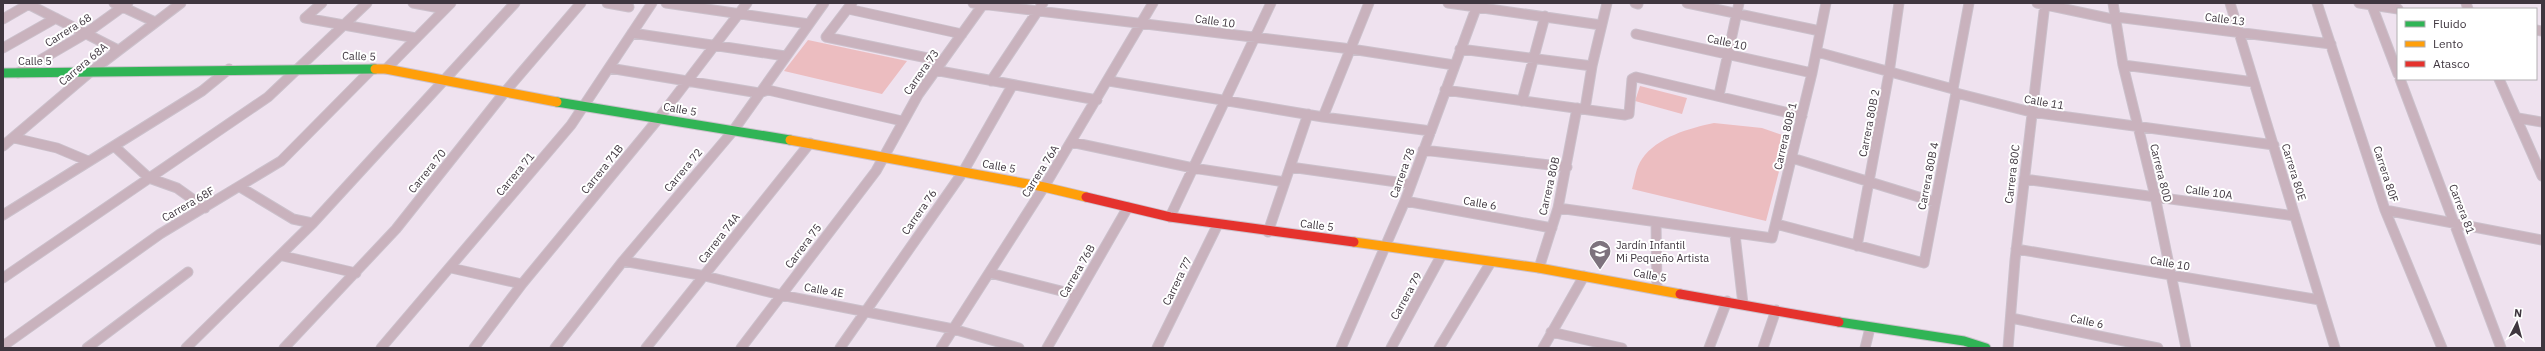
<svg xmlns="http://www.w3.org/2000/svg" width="2545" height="351" font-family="'IBM Plex Sans',sans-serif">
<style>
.green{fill:#ecbdc0}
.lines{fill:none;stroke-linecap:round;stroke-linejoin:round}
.street-casing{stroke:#cbc0cb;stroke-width:11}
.fast-casing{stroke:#cbc0cb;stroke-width:11}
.slow-casing{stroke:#cbc0cb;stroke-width:11}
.jam-casing{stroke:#cbc0cb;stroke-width:11}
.street{stroke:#c9b2bd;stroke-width:9}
.fast{stroke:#30b455;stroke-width:9}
.slow{stroke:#ff9f0a;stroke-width:9}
.jam{stroke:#e5322d;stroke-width:9}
.labels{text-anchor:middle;stroke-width:4;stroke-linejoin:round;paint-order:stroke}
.street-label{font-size:11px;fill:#3f363f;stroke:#fff}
.poi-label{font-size:11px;fill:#3f363f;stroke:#fff;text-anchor:start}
</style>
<rect width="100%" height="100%" fill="#efe2ef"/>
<!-- green -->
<path class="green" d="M808 40 907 61 882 94 784 71Z
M1640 86 1687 98 1682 114 1635 101Z
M1714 123 1762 128 1788 137 1766 221 1632 189C1635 179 1636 167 1642 159 1657 137 1690 128 1714 123Z"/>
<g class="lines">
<!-- street casing -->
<g class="street-casing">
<path id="street" d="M26 3 118 50
M114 3 155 22
M413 3 445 9
M607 3 629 7
M666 3 809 24
M852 3 826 37 942 61
M973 3 1351 49 1454 65
M1448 3 1601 25
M1635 3 1638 4
M1687 3 1820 31
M2037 3 2117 20
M2113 3 2123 65 2155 196 2186 348
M2230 3 2335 348
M2317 3 2385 210 2442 348
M2359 3 2398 9
M2371 3 2398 74
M2466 3 2468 9
M848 9 962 34
M2116 17 2331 44
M305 18 416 38
M305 18 322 3
M3 19 29 4
M2536 30 2542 31
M632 33 785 56
M1636 34 1812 73
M3 48 56 18
M1460 49 1592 66
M1817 52 1953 89 1956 93 2031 112 2274 145
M2123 65 2254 82
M609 68 759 93 768 90 902 121
M386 69 451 3
M934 70 1097 100
M18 73 85 34 128 3
M2400 79 2501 348
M2499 79 2542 176
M991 81 1043 3
M1109 81 1323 117 1431 131
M1953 89 1969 3
M1445 90 1625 115 1629 114 1632 79 1636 77 1802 116
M1719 95 1739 3
M1522 101 1545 16
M1585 109 1592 66 1607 3
M1323 117 1369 3
M2518 118 2542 122
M14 138 57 148 88 161
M1071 142 1193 168 1285 182
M3 146 89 73 181 3
M114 146 149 178 177 188 205 208
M1423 150 1567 167
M1792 158 1935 202
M1290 167 1411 184
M2024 179 2295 216
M240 187 293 219 312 223
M1405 201 1552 228
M1558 208 1772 238 1812 73 1826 3
M2385 210 2542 240
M3 215 202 91 229 69
M1170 217 1271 3
M1656 222 1657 289
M1776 224 1924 263 1956 93
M1268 232 1308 114
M1735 235 1743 304
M1857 246 1889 73 1899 3
M2016 249 2320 300
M283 256 356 273
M623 261 705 276 781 295 953 329 1019 348
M451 268 522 284
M1539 268 1558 208 1577 108
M990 273 1077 295
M3 278 268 97 367 3
M2011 318 2158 348
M1551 332 1622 348
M3 346 160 234 281 161 373 68
M87 348 188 272
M186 348 313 223 515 3
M284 348 396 229 504 93 581 3
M381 348 571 125 652 3
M474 348 522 284 659 118 747 3
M555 348 623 261 733 131 824 3
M646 348 810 143
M741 348 876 171 918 95 984 3
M840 348 963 172 1012 86
M941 348 1044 187 1153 3
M1047 348 1128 207
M1157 348 1218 224
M1341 348 1405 201 1478 3
M1391 348 1441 256
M1439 348 1491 262
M1543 348 1584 276
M1709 348 1727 301
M1763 348 1776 310
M1865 348 1870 328
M2008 348 2015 260 2045 3"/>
</g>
<!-- fast casing -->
<g class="fast-casing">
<path id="fast" d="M3 73 375 69
M557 102 790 140
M1839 322 1964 341 1986 348"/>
</g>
<!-- slow casing -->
<g class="slow-casing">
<path id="slow" d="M375 69H386L557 102
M790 140 1044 187 1086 197
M1354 242 1539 268 1680 294"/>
</g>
<!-- jam casing -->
<g class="jam-casing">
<path id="jam" d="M1086 197 1170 217 1354 242
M1680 294 1839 322"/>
</g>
<!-- street -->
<use href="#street" class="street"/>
<!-- fast -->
<use href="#fast" class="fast"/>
<!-- slow -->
<use href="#slow" class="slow"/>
<!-- jam -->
<use href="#jam" class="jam"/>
</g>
<!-- icons -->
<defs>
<g id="school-pin" transform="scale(1.15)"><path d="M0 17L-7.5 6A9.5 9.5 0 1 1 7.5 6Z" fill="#7d727d" stroke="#fff"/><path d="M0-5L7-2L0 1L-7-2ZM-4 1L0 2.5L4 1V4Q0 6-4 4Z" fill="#fff"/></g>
</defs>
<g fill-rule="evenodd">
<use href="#school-pin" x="1600" y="251"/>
</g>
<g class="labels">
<!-- street labels -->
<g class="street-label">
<text transform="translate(2225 19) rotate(7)" y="4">Calle 13</text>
<text transform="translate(1215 21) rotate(8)" y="4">Calle 10</text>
<text transform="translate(68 30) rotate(-32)" y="4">Carrera 68</text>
<text transform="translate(1727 42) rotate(12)" y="4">Calle 10</text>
<text transform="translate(359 56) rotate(2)" y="4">Calle 5</text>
<text x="35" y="65">Calle 5</text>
<text transform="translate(83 64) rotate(-40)" y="4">Carrera 68A</text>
<text transform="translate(921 72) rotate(-55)" y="4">Carrera 73</text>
<text transform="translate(2044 102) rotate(10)" y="4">Calle 11</text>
<text transform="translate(680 109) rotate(10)" y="4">Calle 5</text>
<text transform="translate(1869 123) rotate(-79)" y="4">Carrera 80B 2</text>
<text transform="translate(1785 136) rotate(-77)" y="4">Carrera 80B 1</text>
<text transform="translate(999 166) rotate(10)" y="4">Calle 5</text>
<text transform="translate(602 169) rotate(-51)" y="4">Carrera 71B</text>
<text transform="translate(683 170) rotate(-50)" y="4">Carrera 72</text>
<text transform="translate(427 171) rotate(-51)" y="4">Carrera 70</text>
<text transform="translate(1040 171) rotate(-58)" y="4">Carrera 76A</text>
<text transform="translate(2294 172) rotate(73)" y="4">Carrera 80E</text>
<text transform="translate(1402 173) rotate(-70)" y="4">Carrera 78</text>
<text transform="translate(2161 173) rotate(76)" y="4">Carrera 80D</text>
<text transform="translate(515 174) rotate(-50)" y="4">Carrera 71</text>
<text transform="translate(2012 174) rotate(-83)" y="4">Carrera 80C</text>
<text transform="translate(2386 174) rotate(72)" y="4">Carrera 80F</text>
<text transform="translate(1928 176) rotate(-79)" y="4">Carrera 80B 4</text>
<text transform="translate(1549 186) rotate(-77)" y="4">Carrera 80B</text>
<text transform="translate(2209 192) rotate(8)" y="4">Calle 10A</text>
<text transform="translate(1480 203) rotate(10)" y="4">Calle 6</text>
<text transform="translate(188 204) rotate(-30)" y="4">Carrera 68F</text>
<text transform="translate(2462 209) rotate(69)" y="4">Carrera 81</text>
<text transform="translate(919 212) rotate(-55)" y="4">Carrera 76</text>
<text transform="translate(1317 225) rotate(7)" y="4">Calle 5</text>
<text transform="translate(719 238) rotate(-52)" y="4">Carrera 74A</text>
<text transform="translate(803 246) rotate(-53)" y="4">Carrera 75</text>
<text transform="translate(2170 263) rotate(10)" y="4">Calle 10</text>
<text transform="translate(1077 271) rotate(-60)" y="4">Carrera 76B</text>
<text transform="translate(1650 275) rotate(10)" y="4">Calle 5</text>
<text transform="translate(1177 281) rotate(-64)" y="4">Carrera 77</text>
<text transform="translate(824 290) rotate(10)" y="4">Calle 4E</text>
<text transform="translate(1406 296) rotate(-61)" y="4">Carrera 79</text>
<text transform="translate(2087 321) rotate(12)" y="4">Calle 6</text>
</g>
<!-- poi labels -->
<g class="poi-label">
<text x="1616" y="249">Jardín Infantil<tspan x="1616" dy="13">Mi Pequeño Artista</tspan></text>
</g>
</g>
<!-- border -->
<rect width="2545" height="351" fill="none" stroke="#3f363f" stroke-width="8"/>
<!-- legend -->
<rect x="2397" y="8" width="140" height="72" fill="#ffffff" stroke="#b2afb2"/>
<rect x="2405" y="21" width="20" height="6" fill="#30b455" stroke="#b2afb2"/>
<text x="2433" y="28" font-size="12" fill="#3f363f">Fluido</text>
<rect x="2405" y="41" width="20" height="6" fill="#ff9f0a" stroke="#b2afb2"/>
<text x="2433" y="48" font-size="12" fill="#3f363f">Lento</text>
<rect x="2405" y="61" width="20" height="6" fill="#e5322d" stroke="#b2afb2"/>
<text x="2433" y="68" font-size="12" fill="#3f363f">Atasco</text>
<!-- north arrow -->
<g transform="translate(2517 323) rotate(6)" stroke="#ffffff" stroke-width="3" paint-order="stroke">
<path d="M0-3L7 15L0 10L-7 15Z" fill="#3f363f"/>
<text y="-6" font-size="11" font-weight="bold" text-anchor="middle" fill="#3f363f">N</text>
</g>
</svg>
